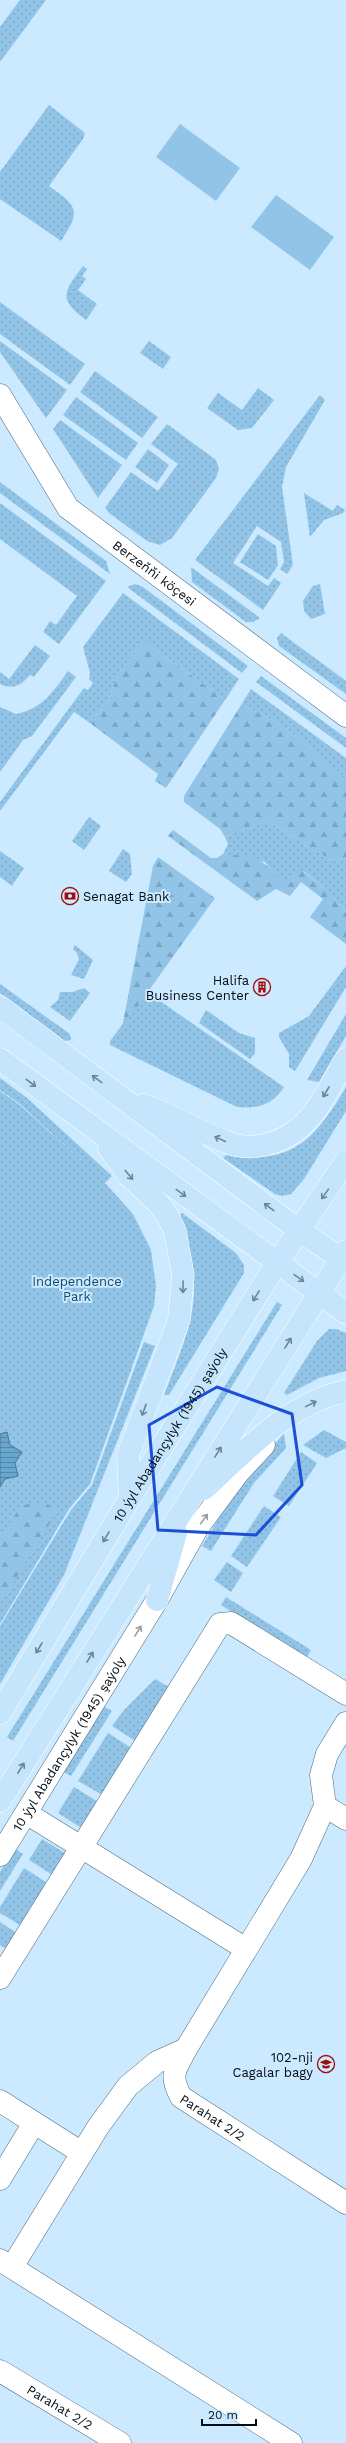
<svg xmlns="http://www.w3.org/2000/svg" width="346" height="2443" font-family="'Work Sans',sans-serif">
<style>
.grass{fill:url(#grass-dots)}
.forest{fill:url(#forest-firs)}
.garden{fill:#91c4e7}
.water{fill:url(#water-rules);stroke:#497897}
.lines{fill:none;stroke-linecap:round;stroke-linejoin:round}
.minor-casing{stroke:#4f6a7c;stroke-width:23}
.major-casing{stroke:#fff;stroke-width:23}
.minor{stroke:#fff;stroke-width:22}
.major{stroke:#c4e5fc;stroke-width:22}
.oneway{stroke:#6e8494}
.oneway2{stroke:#9b9ea1}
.marked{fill:none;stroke:#1d4ed8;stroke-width:3;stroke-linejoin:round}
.labels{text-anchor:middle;stroke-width:4;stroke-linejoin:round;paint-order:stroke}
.street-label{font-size:13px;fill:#040d14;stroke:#cceaff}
.poi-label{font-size:13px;fill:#040d14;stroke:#cceaff;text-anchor:end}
.park-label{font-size:13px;fill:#194a67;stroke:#cceaff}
</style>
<defs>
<pattern id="grass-dots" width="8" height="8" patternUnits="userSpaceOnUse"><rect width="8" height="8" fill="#91c4e7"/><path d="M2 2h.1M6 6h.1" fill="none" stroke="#7ba7c5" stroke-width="1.8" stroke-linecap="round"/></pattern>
<pattern id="forest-firs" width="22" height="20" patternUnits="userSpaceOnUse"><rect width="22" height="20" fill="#91c4e7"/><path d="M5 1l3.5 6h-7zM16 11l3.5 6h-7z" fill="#7ba7c5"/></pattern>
<pattern id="water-rules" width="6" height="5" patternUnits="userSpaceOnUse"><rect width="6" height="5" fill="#67a6cf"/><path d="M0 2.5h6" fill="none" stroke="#5386a7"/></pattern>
</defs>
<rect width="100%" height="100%" fill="#cceaff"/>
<!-- grass -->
<path class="grass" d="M20 0H46L0 62V27Z
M49 105 85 133 83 139 49 186C77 206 82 210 61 241L0 199V172Z
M83 266 87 269 82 276 86 279 78 290 97 304 86 320C57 299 64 292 83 266Z
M0 302 85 364 70 385 0 334Z
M0 341 67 390 46 418 0 352Z
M149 341 171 357 163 369 140 353Z
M95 371 158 417 142 438 80 392Z
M258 388 274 400 252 428 238 430 207 408 218 393 242 410Z
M320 395 325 400 286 467 282 487 293 565 287 574 280 569 284 562 281 542 257 526 233 563 268 586 274 578 281 583 263 610 195 560Z
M76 397 138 443 126 460 63 415Z
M60 420 122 465 98 498 53 429Z
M167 424 216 460 219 469 216 478 172 538 160 545 147 541 109 513 105 508 131 472 158 491 178 464 151 444Z
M148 449 169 465 157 483 135 467Z
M0 482 106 561 110 574 0 493Z
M304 493 333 511 337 505 345 510 343 513 324 520 310 537Z
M0 503 106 581 59 644 43 632 50 621 56 625 77 596 0 539Z
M258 534 276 546 278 565 268 580 240 562Z
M191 567 260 618 253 622H246L192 582Z
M135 584 143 587 248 666 242 673 127 587Z
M320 584 325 614 311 619 304 611 303 601 313 586Z
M123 593 239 679 225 700 144 641 118 674 108 700 90 723 74 712 0 811V802L84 688 88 690 93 683 89 679 90 673 83 647Z
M281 633 346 681V694L279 646 277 638Z
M35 645 50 656 34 677 30 675C22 685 13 690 0 684V672L9 679Z
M68 671 76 677 32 736 23 740 0 772V707L16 714C42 709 54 691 68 671Z
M261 676 346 738V748L256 682Z
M251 689 346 758V778C314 751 281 719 241 705Z
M89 817 101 826 84 850 72 841Z
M268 821 313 850 336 862 346 858V912L327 890 303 871 282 882 265 862 223 854 228 844 225 837Z
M123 849 130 854 132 874 126 882 109 871Z
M0 851 24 868 12 886 0 877Z
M75 945 93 960 84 979 71 975 79 959 77 953 73 949Z
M346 966V987L295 1071 289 1067V1054L279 1037V1033L309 1016Z
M0 984 70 1034 71 1040 65 1041 0 993Z
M84 988 90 993 70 1021 50 1007 58 1000 60 992H73Z
M147 992 284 1087C272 1105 258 1109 237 1107L110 1045V1041Z
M206 1010 239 1033 255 1038V1053L250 1059 199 1023Z
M346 1014V1036L319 1082 307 1080Z
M0 1078 27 1098 112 1176 105 1183 133 1214 151 1250 156 1286 154 1306 90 1484 69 1509 0 1624V1091L21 1106 91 1169 21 1105 0 1090Z
M346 1087V1111L304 1179 291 1194 282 1196 275 1194 223 1158 226 1155C292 1165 314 1141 346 1087Z
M182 1213 236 1253 244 1265V1273L169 1395H164C193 1320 206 1296 180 1216Z
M277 1302 282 1305 13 1741 7 1737Z
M329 1329H336L346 1333V1371L319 1378 287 1395 284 1393 317 1341Z
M144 1342 155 1346 64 1575 0 1684V1626L71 1510 92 1485Z
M324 1430 346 1442V1448L326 1458 303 1445Z
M284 1433 286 1448 254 1483 211 1551 202 1546 232 1497Z
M301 1452 317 1463 289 1506 273 1496Z
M264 1506 281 1517 247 1567 231 1556Z
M227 1562 243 1573 231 1592 214 1580Z
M226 1597 311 1650 306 1659 221 1605Z
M155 1679 171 1688 137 1742 112 1726 124 1710Z
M103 1706 112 1711 71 1776 62 1771Z
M108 1733 133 1749 104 1796 78 1781Z
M74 1787 100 1803 83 1829 58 1813Z
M42 1839 68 1855 54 1876 29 1860Z
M14 1848 23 1854 0 1891V1872Z
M24 1868 49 1884 23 1927 0 1913V1907Z
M0 1922 18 1934 8 1950 0 1945Z"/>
<!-- forest -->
<path class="forest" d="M144 641 225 700 166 788 155 781 158 774 90 723 108 700 118 674Z
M241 705C281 719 314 751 346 778V858L336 862 313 850 268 821 225 837 220 829 184 802V796Z
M173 830 211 858H217L223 854C252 856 263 857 282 881L302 871 327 890 346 912V944L310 917 323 899 301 882 290 896 276 889 257 901 168 836Z
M158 857 215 898 122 1028 153 866Z
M44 1502 58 1510 0 1605V1540L21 1505Z"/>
<!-- garden -->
<path class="garden" d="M180 124 240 168 216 201 156 157Z
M276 195 334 237 310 270 251 227Z"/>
<!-- water -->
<path class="water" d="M7 1432 10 1445 22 1452 15 1463 18 1476 5 1479 0 1487V1434Z"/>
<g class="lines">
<!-- minor casing -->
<g class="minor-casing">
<g id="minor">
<path id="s1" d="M0 395 68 508 346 716"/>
<path id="s2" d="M346 1723 327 1754 321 1775 325 1806 301 1859 186 2049C175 2070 169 2075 181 2097L346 2203"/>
<path d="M325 1806 346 1819"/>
<path d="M26 1813 246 1949"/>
<path id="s3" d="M0 1855 157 1600 198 1527 238 1473 264 1445"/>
<path d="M0 1978 220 1624 231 1623 346 1694"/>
<path d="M0 2101 82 2153"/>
<path d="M0 2179 34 2123"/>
<path d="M0 2260 291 2443"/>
<path d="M12 2267 98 2127 128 2086 157 2062 186 2049"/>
<path id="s4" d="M0 2371 120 2443"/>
</g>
</g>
<!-- major casing -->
<g class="major-casing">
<g id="major">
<path d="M0 1007 300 1231 346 1262"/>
<path d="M0 1059 346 1313"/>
<path d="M143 1105C172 1115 196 1130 224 1141 254 1155 291 1141 311 1116 325 1100 335 1077 346 1059"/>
<path d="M109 1148 129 1176 159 1204 167 1215 175 1231 183 1275 179 1320 128 1455 130 1498"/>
<path d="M204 1489C245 1451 289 1403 346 1391"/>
<path d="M157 1600 176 1533"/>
<path id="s5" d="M0 1713 130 1498 277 1263 346 1161"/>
<path d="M0 1801 346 1251"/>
</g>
</g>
<!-- minor -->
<use href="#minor" class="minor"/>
<!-- major -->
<use href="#major" class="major"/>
</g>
<!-- one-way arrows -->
<defs><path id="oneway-shaft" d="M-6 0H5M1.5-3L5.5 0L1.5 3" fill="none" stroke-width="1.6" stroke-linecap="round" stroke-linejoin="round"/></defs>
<g class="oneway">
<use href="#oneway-shaft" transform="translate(97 1079) rotate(-144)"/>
<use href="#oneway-shaft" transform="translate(31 1083) rotate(37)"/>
<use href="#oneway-shaft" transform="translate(326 1092) rotate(121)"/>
<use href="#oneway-shaft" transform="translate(220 1139) rotate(-155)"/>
<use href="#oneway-shaft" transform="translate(129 1175) rotate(50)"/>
<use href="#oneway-shaft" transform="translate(181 1193) rotate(36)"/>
<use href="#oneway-shaft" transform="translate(325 1194) rotate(125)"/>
<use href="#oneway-shaft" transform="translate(269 1207) rotate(-143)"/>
<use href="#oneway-shaft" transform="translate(299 1278) rotate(35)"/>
<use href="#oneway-shaft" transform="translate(183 1287) rotate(91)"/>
<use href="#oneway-shaft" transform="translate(256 1296) rotate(122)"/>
<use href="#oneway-shaft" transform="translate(288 1343) rotate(-58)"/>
<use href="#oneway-shaft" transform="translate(311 1404) rotate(-26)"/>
<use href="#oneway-shaft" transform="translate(144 1410) rotate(110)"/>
<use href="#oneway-shaft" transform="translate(218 1452) rotate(-58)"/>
<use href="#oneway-shaft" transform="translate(106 1537) rotate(121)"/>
<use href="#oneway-shaft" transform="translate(39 1648) rotate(121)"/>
<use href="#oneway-shaft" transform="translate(90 1657) rotate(-58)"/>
<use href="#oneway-shaft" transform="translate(21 1768) rotate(-58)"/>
</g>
<g class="oneway2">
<use href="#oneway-shaft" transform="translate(204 1519) rotate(-54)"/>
<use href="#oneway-shaft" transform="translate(138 1631) rotate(-58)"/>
</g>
<!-- marked area -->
<path class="marked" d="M217 1387 292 1414 302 1485 256 1535 158 1530 149 1425Z"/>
<!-- icons -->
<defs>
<g id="bank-ring" transform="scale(0.9)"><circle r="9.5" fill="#cceaff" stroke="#a30b0c" stroke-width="1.5"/><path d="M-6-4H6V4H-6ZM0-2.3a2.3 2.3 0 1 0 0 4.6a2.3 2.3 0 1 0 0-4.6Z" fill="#a30b0c"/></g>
<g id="building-ring" transform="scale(0.9)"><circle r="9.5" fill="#cceaff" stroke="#a30b0c" stroke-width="1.5"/><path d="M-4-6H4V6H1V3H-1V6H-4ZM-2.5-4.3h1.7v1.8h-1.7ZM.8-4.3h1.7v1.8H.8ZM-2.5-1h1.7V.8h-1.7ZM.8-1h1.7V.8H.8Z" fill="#a30b0c"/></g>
<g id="school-ring" transform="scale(0.9)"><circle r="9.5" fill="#cceaff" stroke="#a30b0c" stroke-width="1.5"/><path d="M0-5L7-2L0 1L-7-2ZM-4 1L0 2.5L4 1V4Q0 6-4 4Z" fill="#a30b0c"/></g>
</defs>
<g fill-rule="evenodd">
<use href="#bank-ring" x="70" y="896"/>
<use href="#building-ring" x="262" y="987"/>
<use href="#school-ring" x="326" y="2064"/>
</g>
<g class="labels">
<!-- street labels -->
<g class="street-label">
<text dy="5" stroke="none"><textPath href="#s1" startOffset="240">Berzeňňi köçesi</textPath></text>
<text dy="5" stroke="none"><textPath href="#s5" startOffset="326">10 ýyl Abadançylyk (1945) şaýoly</textPath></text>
<text dy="5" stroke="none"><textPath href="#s3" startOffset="131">10 ýyl Abadançylyk (1945) şaýoly</textPath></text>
<text dy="5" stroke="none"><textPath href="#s2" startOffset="459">Parahat 2/2</textPath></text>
<text dy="5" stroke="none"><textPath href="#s4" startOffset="70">Parahat 2/2</textPath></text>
</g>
<!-- poi labels -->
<g class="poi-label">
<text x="83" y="901" text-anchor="start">Senagat Bank</text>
<text x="249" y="985">Halifa<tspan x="249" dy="15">Business Center</tspan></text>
<text x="313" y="2062">102-nji<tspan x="313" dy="15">Cagalar bagy</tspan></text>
</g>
<!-- park labels -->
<g class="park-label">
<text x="77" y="1286">Independence<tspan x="77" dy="15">Park</tspan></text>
</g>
</g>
<!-- scale -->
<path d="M202 2419v6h54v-6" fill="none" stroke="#040d14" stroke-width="2"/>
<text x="208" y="2419" font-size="12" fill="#040d14" stroke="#cceaff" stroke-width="3" paint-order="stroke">20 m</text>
</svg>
